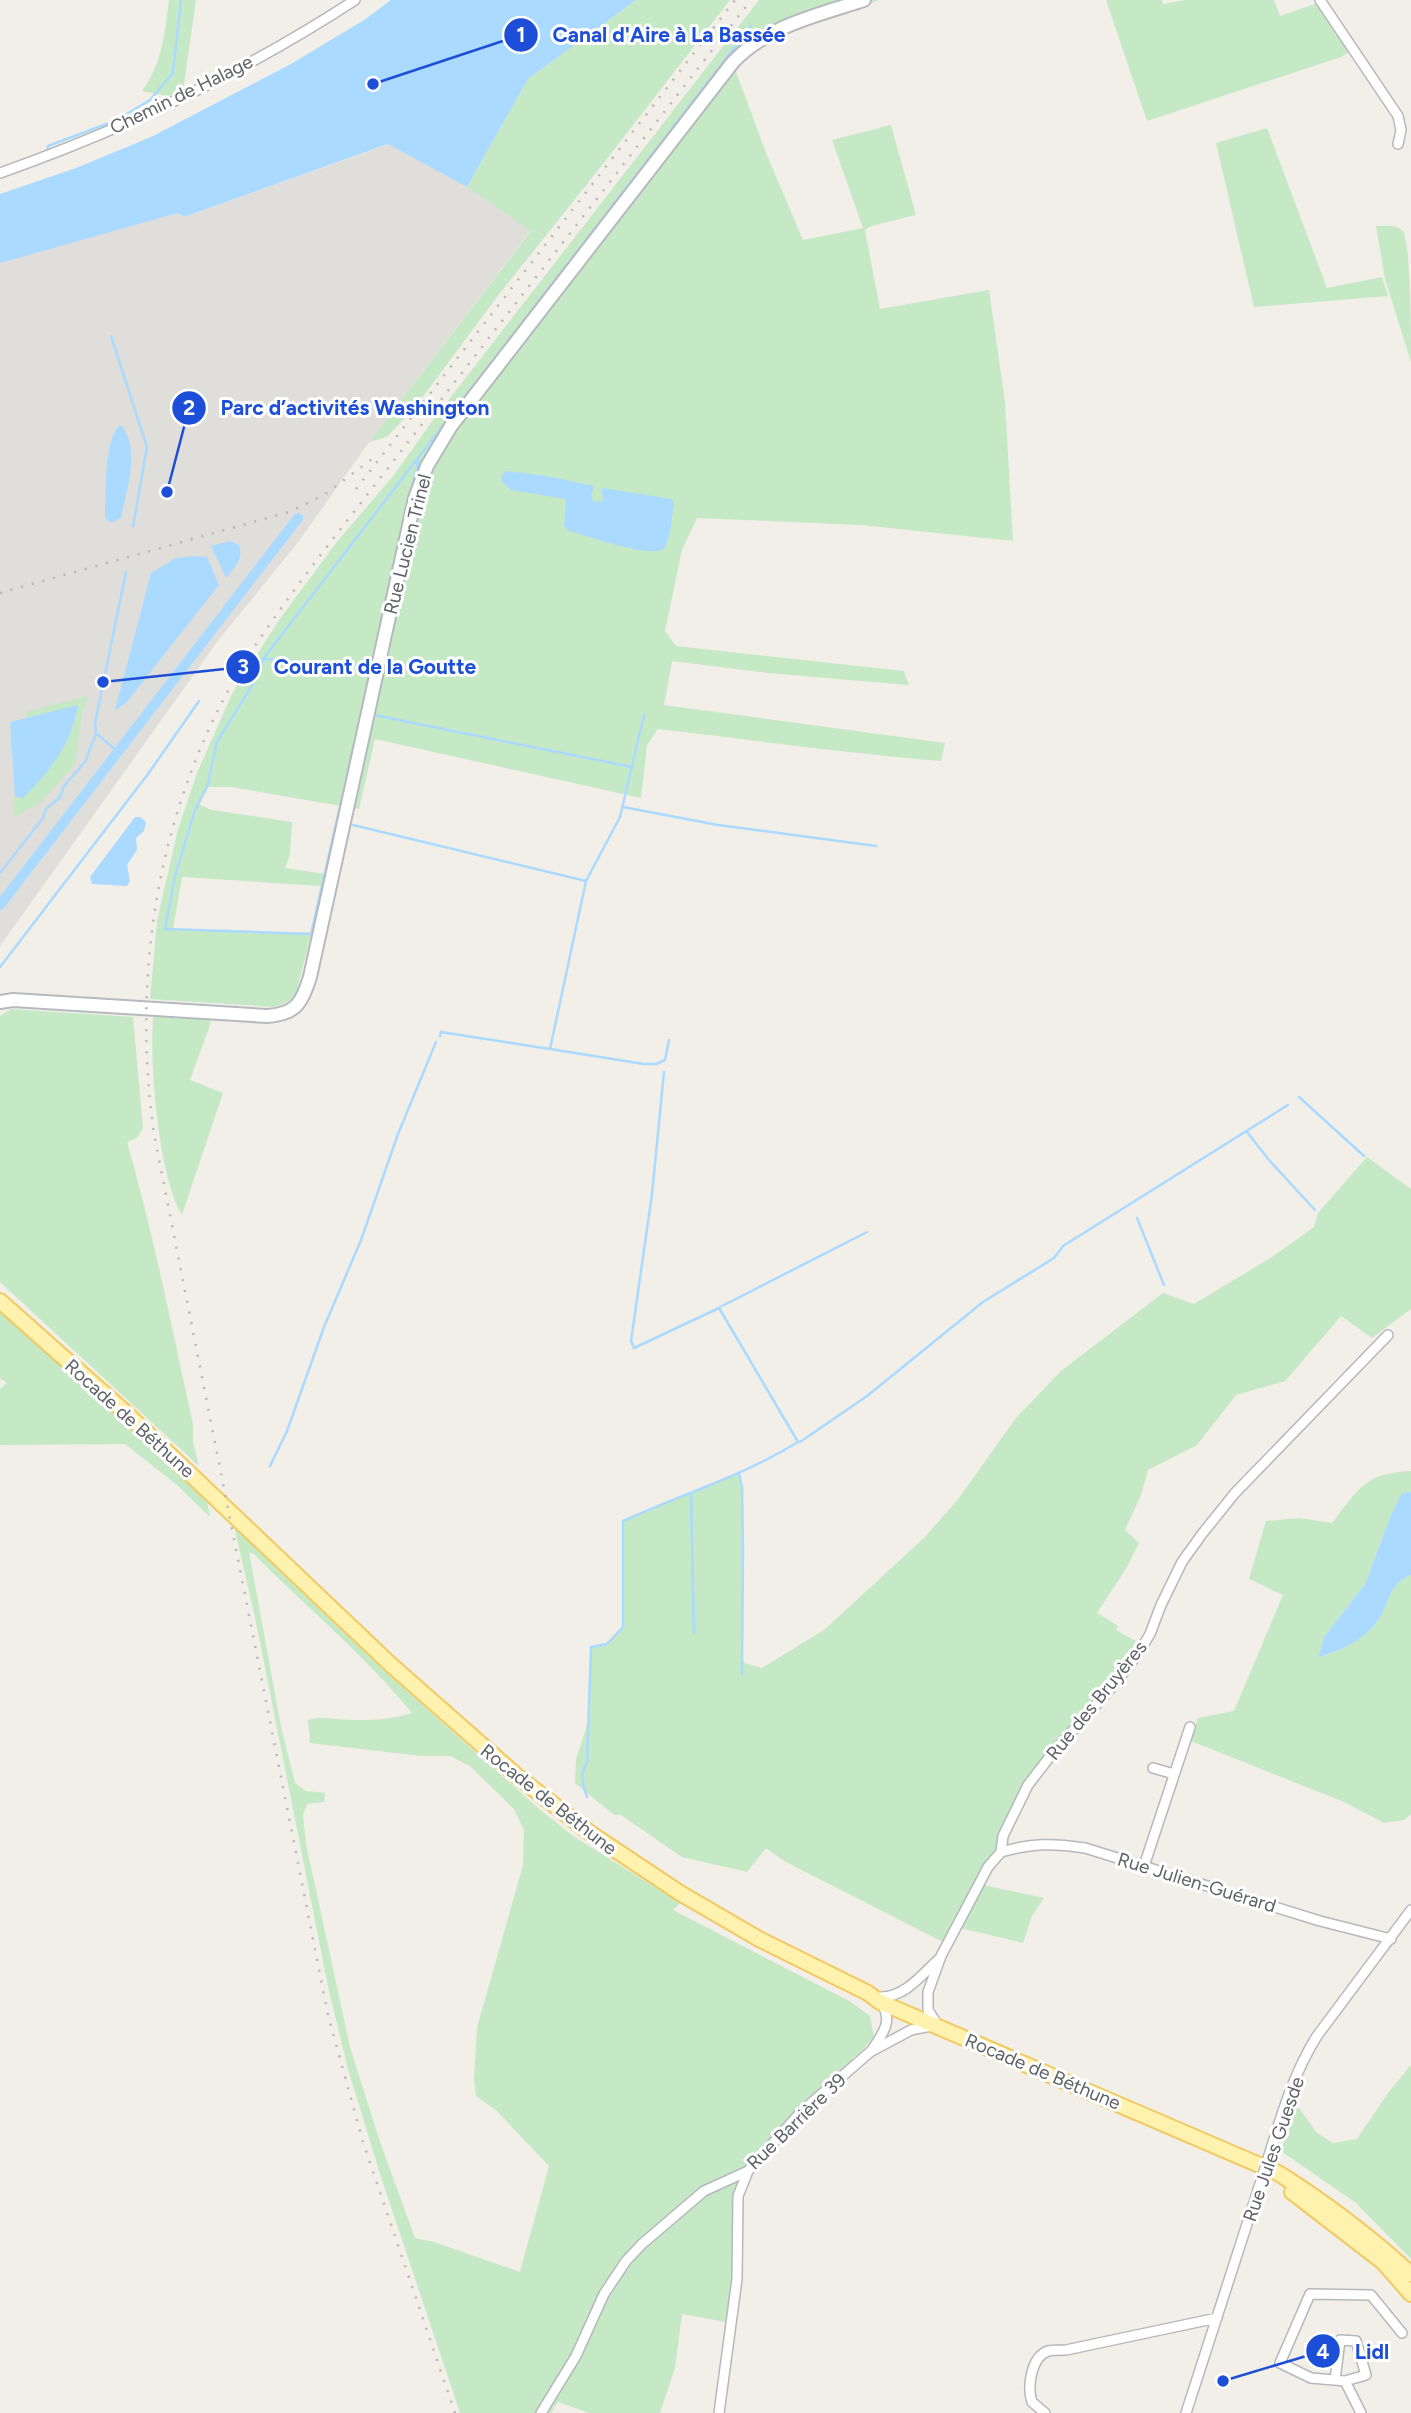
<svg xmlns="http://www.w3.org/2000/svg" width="1411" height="2413" font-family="Figtree,sans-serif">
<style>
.industrial{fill:#e0deda}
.green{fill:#c5e8c5;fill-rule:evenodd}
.water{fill:#aadaff}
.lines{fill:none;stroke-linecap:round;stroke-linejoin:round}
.stream{stroke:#aadaff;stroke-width:2.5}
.canal{stroke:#aadaff;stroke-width:10}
.street-casing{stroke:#b5b8bc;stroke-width:12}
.secondary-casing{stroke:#b6babf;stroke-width:16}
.primary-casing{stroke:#f2c960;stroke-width:18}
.street{stroke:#fff;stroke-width:9}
.secondary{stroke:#fff;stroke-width:12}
.primary{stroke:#fff2af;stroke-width:14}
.rail{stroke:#b6b7b8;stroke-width:2.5;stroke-dasharray:2 9;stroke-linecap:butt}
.street-bridge-casing{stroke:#b5b8bc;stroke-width:12;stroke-linecap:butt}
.street-bridge{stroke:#fff;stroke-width:9}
.labels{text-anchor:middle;stroke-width:6;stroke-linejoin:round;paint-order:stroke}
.street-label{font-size:19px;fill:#5f6368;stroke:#fff}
.leader{fill:none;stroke:#1d4ed8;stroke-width:2.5}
.callout-dot{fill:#1d4ed8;stroke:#fff;stroke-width:2.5}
.mark-label{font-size:21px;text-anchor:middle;font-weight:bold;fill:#fff}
.callout-label{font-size:21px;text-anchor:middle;font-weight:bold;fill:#1d4ed8;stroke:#fff;stroke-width:6;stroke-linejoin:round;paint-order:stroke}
</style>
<rect width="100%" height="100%" fill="#f1efe8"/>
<!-- industrial -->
<path class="industrial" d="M381 93 467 187 531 230 369 442 299 541 217 642 0 946V262L178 213 184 217 387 145Z"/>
<!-- green -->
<path class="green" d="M169 0H196L183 91 168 96 142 91C163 62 164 35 169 0Z
M636 0H730L599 169 500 293 416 406 387 437 369 442 531 231 467 187 528 79Z
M759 0H879L810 24 761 47 735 69 766 153 803 240 863 228 832 140 891 125 916 215 871 226 865 230 880 309 989 290 1005 402 1013 541 861 525 697 518 682 550 665 631 676 646 904 671 909 685 768 673 672 661 664 705 945 743 941 761C846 753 752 740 658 729L647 745 641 798 375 739 359 809 231 787H207L198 804 212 810 292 822 290 855 285 868 325 874 322 886 182 877 173 929 311 934 296 994 289 1001 275 1007 150 999 157 921 178 829 197 773 232 694 279 620 336 543 394 475 433 420Z
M1106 0H1162L1163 4 1186 0H1274L1280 16 1321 2 1352 50 1341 57 1147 121Z
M1267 128 1327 288 1382 277 1388 296 1254 307 1216 143Z
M1376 226C1385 226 1396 224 1403 231 1411 246 1411 338 1411 362L1385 279Z
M88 696 82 714 75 764 41 802 14 817 13 799 23 798 78 705 27 718 26 712Z
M154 1008 211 1013 210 1025 190 1080 223 1093 182 1215C158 1175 148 1055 154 1008Z
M11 1009 133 1017 143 1128 137 1138 127 1142C154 1235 172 1330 193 1424V1442L199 1466 0 1282V1016Z
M1367 1157 1411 1189V1309L1372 1338 1341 1316 1285 1381 1236 1395 1197 1445 1148 1470 1141 1495 1125 1530 1139 1543 1127 1567 1097 1613 1118 1626 1116 1630 1143 1645 1028 1785 1001 1852 979 1884 1044 1898 1032 1916 1023 1943 956 1927 947 1944 786 1862 766 1848 747 1872 682 1857 621 1815H614L575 1783 576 1759 589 1719 591 1647 607 1643 623 1627V1521L667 1501 739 1474 742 1487 743 1547 741 1662 762 1668 824 1630 924 1538 959 1498 1016 1418 1061 1371 1163 1293 1194 1304 1272 1257 1314 1227 1318 1213Z
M0 1309 207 1501 210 1517 177 1485 125 1444 0 1445V1389L7 1383 0 1378Z
M1411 1471V1492L1402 1493 1391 1515 1365 1584 1324 1637 1318 1657C1336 1654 1362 1640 1374 1626 1390 1608 1386 1585 1411 1575V1814L1404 1820 1384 1823 1344 1802 1191 1741 1198 1718 1234 1711 1283 1595 1249 1579 1266 1521 1299 1518 1332 1523C1359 1489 1364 1473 1411 1471Z
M234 1526 237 1527 274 1566 382 1669 538 1808 573 1836 680 1903 673 1910 849 2001 870 2016 874 2037 860 2053 852 2058 855 2064 816 2097 740 2187 731 2323 682 2314 675 2368 660 2413H589L558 2402 551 2413H460L382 2180 348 2069 329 1991 255 1617ZM249 1552 254 1554C306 1607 365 1655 412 1713 389 1721 360 1721 335 1719 324 1718 319 1717 308 1720L310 1743 421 1756H450L470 1766 514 1809 524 1830 523 1865 477 2028 474 2079 476 2096 497 2111 549 2166 520 2272 434 2242 415 2238 379 2139 350 2047 306 1844 303 1815 307 1804 324 1802 325 1793 306 1791 295 1783 281 1727Z
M1411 2065V2259L1356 2203 1281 2151 1296 2104 1316 2132 1333 2143 1357 2139 1388 2093Z"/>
<!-- water -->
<path class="water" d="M391 0H636L528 79 467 187 388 144 184 217 178 213 0 263V194L76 168 151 137 291 64 364 20Z
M119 426H122C141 451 126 491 121 518L112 523 107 520 105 515C106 493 104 442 119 426Z
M505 471 547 476 594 486 591 496 594 502 603 501 602 488 671 499 674 502 670 534 664 549C647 558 589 536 569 531L564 526 566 499 511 490 502 482 501 477Z
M230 541 239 545C244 559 235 567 226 578L211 546Z
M195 556 207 557 219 585 126 703 115 710 151 573 176 558Z
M78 705C71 744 51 771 23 798L15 797 10 722Z
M135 817H140L146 822 144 831 136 838 137 850 127 865 130 881 127 886 92 884 90 877Z
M1411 1492V1575C1386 1585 1390 1608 1374 1626 1360 1642 1338 1652 1318 1657L1324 1637 1365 1584 1391 1515 1402 1493Z"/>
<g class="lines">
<!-- stream -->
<path class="stream" d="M47 151 48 146 117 120 150 100 173 73 181 0
M111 336 147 447 133 526
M411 492 419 457
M380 631 311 934 165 929 175 876 195 810 207 787 217 742 259 674 263 659 751 26
M263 659 371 666
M374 715 632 767
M118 752 96 733 95 723 126 572
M623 807 718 825 876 846
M353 825 586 881
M0 873 43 818 46 809 60 797 64 786 85 762 96 734
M0 967 148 774 199 701
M440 1036 441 1032 550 1049 586 881 620 817 644 715
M550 1049 644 1064H656L665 1060 669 1040
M1299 1097 1364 1156
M1247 1132 1269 1160 1315 1210
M1137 1218 1164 1285
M720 1307 867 1232
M800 1442 867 1396 983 1302 1054 1258 1063 1246 1288 1105
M270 1466 287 1431 324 1327 361 1240 398 1134 436 1042
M739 1474 742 1487 743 1547 742 1674
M691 1493 694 1633
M587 1797C583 1784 579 1775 587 1763L591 1647 607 1644 623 1627V1521C682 1494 743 1476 798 1442L719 1308 634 1348 631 1341 652 1194 664 1072"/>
<!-- canal -->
<path class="canal" d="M0 905 298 518"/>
<!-- street casing -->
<g class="street-casing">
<path id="street" d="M1320 0 1398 116 1401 130 1398 144
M0 173C124 129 245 72 355 0
M1153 1768 1174 1774
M1001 1852C1032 1843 1052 1843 1085 1848L1320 1921 1391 1939
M1144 1866 1190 1727
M881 1997C906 1997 923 1973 940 1958
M935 2021 928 2010V1992L941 1956 988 1867 1001 1852 1003 1836 1028 1785 1055 1750 1107 1693 1138 1654 1150 1634 1161 1605 1182 1562 1202 1534 1235 1493 1388 1335
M872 2050C882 2035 894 2020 881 2003
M1267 2162C1280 2119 1293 2074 1317 2036L1411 1910
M1335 2380 1340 2340 1356 2341 1366 2375 1345 2381
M541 2413 576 2356 604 2294 626 2261 642 2244 704 2191 748 2171 801 2112 870 2052 911 2030 931 2026
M719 2413 737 2279 738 2196 748 2171
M1045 2413 1032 2402C1027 2387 1031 2357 1048 2351 1053 2350 1060 2350 1066 2350L1217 2318
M1186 2413 1258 2190
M1361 2413 1345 2381 1311 2378 1280 2363 1310 2294 1371 2295 1402 2333"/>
</g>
<!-- secondary casing -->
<g class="secondary-casing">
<path id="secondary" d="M0 1002 13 1000 267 1016C296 1014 302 1003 310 977L415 498 427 466 451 426 733 62C767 26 818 15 864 0"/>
</g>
<!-- primary casing -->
<g class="primary-casing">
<path id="primary" d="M0 1301 126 1413 390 1664 517 1776 590 1833 680 1893 759 1939 868 1993 880 2002 1278 2173C1326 2203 1369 2236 1411 2274
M1292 2192 1383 2262 1411 2294"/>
</g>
<!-- street -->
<use href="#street" class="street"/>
<!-- secondary -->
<use href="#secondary" class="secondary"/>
<!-- primary -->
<use href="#primary" class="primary"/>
<!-- rail -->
<path class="rail" d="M356 489 735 0
M0 593 289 512 324 495 372 459
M455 2413 363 2142 328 2015 154 1134C132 978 156 818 234 680 259 637 289 597 319 557L751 0"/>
<!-- street-bridge casing -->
<g class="street-bridge-casing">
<path id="street-bridge" d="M1258 2190 1267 2162"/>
</g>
<!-- street-bridge -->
<use href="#street-bridge" class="street-bridge"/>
</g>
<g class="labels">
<!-- street labels -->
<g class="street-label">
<text transform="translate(181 94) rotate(-26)" y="7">Chemin de Halage</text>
<text transform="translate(407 544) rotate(-76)" y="7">Rue Lucien Trinel</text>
<text transform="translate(130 1418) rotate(42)" y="7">Rocade de Béthune</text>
<text transform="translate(1096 1700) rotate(-51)" y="7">Rue des Bruyères</text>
<text transform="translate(549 1799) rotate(38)" y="7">Rocade de Béthune</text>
<text transform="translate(1197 1882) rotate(17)" y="7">Rue Julien-Guérard</text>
<text transform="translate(1043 2071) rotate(23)" y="7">Rocade de Béthune</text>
<text transform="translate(796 2121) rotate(-44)" y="7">Rue Barrière 39</text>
<text transform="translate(1273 2149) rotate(-71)" y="7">Rue Jules Guesde</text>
</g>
</g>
<!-- callouts -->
<path class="leader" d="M373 84L521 35M167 492L189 408M103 682L243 667M1223 2381L1323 2351"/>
<g class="callout-dot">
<circle cx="373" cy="84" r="7"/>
<circle cx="167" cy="492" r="7"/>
<circle cx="103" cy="682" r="7"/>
<circle cx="1223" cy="2381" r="7"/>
<circle cx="521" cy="35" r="18"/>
<circle cx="189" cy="408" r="18"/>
<circle cx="243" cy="667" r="18"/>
<circle cx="1323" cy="2351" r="18"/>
</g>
<g class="mark-label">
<text x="521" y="42">1</text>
<text x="189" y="415">2</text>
<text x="243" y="674">3</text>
<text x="1323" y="2359">4</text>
</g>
<g class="callout-label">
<text x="669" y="42">Canal d'Aire à La Bassée</text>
<text x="355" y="415">Parc d’activités Washington</text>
<text x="375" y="674">Courant de la Goutte</text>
<text x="1372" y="2359">Lidl</text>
</g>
</svg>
